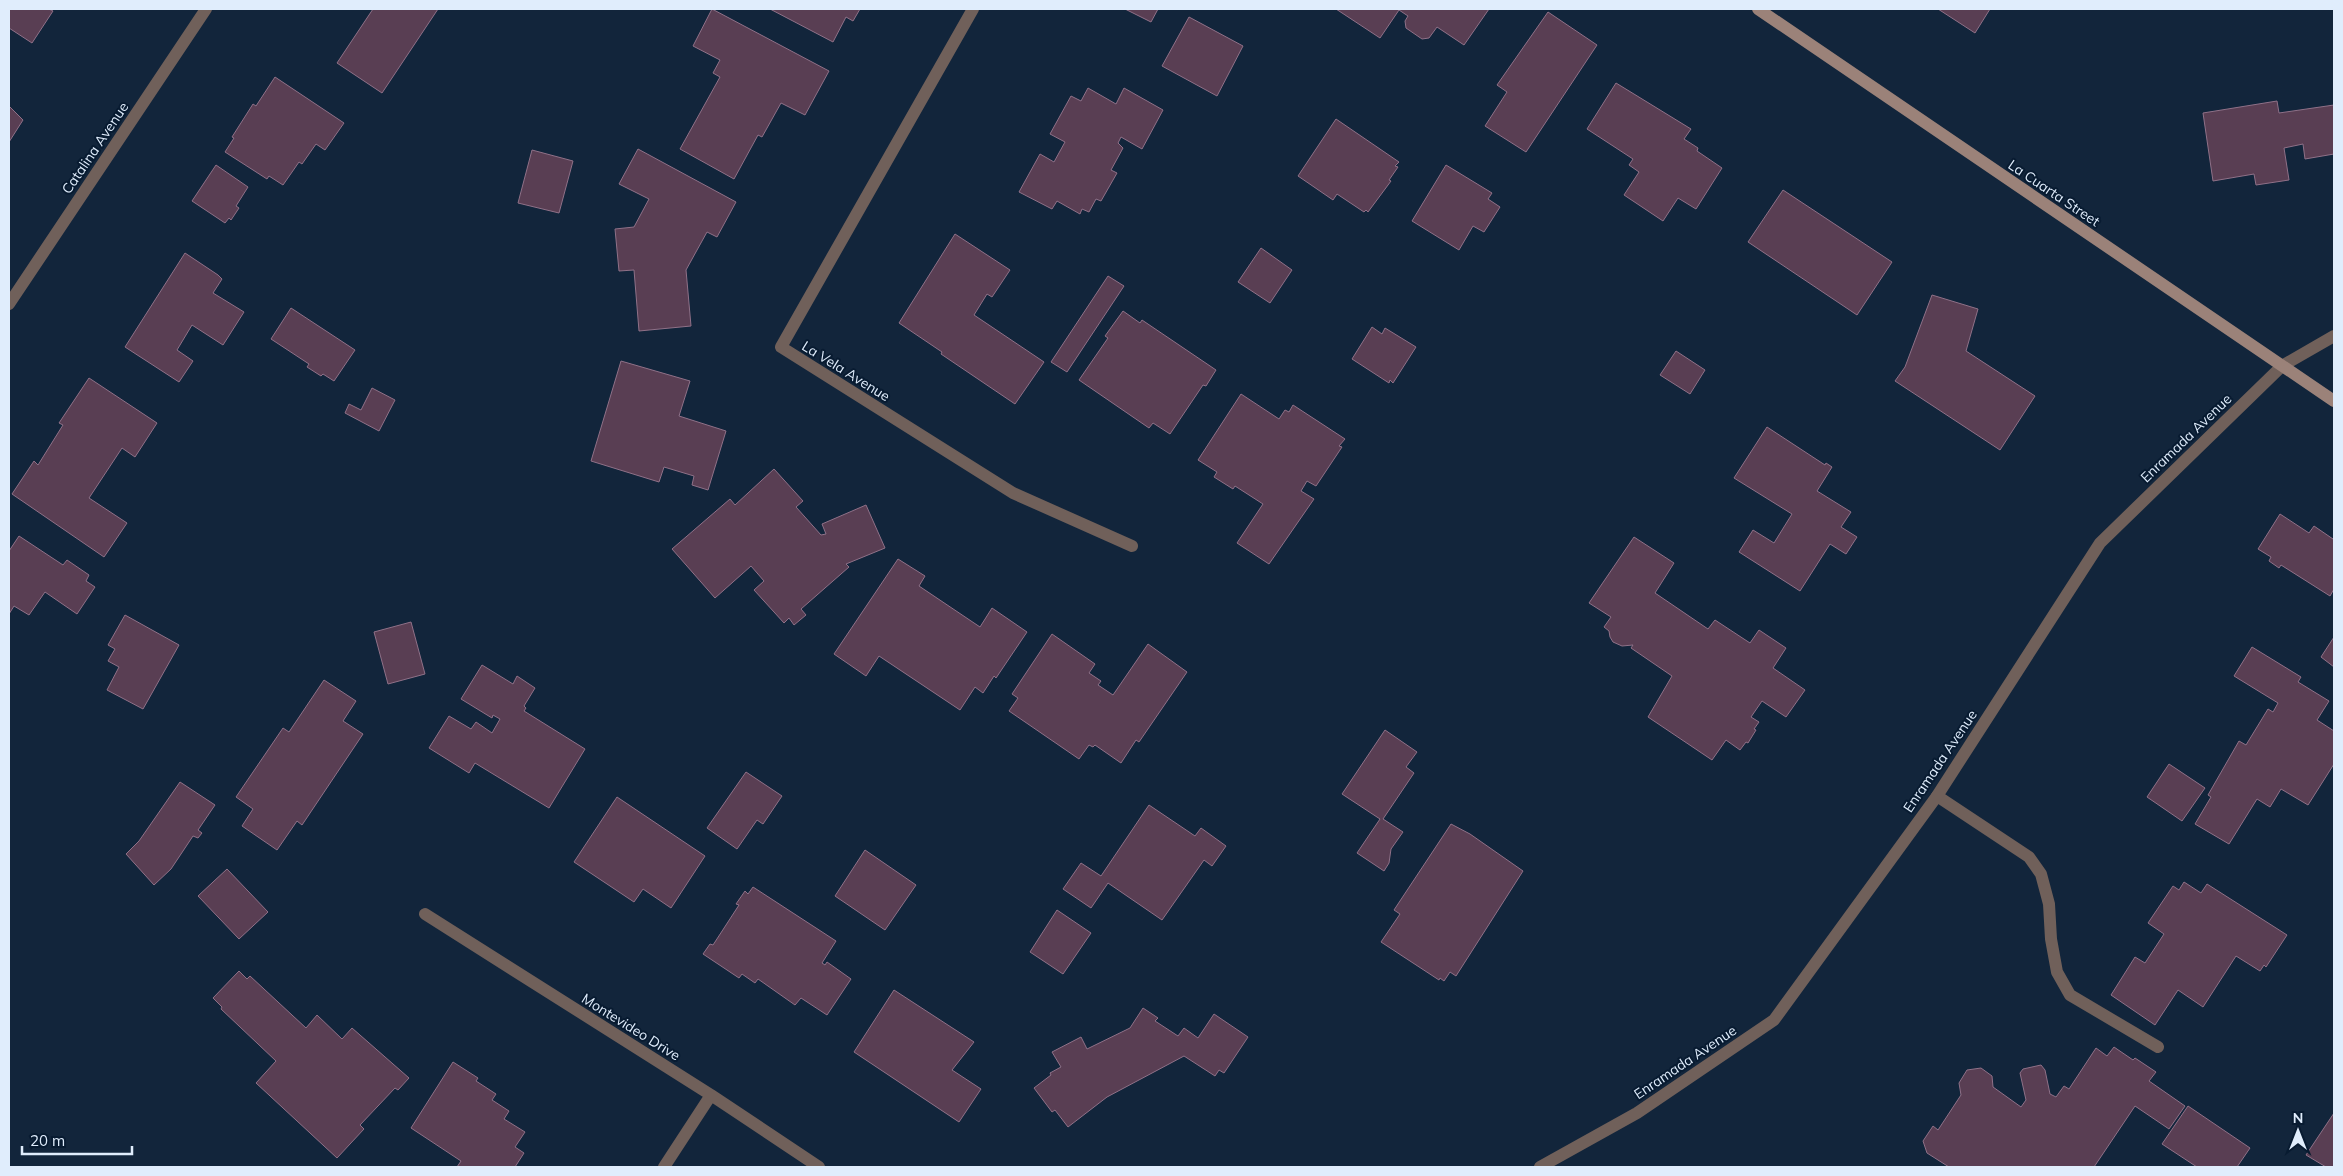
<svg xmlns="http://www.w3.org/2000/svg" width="2343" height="1176" font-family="Mulish,sans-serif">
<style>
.building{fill:#593e53;stroke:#8f7188}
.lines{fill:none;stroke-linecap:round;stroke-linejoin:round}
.lane{stroke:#70605a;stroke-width:12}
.street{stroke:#70605a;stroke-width:12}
.secondary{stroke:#9b8279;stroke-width:12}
.labels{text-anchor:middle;stroke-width:4;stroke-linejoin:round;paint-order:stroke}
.street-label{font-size:14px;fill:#e0edfc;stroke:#081b31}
</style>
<rect width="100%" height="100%" fill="#12253b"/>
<!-- building -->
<path class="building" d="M9 9H49L53 11 32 43 9 28Z
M373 9H438L382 93 337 63Z
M712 9 829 71 805 115 781 103 762 137 758 135 734 179 680 149 720 77 713 73 720 60 693 46Z
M770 9H860L853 21 846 17 833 42Z
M1125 9H1158L1151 22Z
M1336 9H1489L1464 45 1437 27 1429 38 1422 39 1406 28 1405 21 1408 16 1399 10 1380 38Z
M1938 9H1990L1975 33Z
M1548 12 1597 45 1526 152 1485 126 1507 92 1497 85Z
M1189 17 1243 46 1217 96 1162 66Z
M275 77 344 123 325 150 316 144 302 164 299 162 283 185 269 176 267 179 225 152 234 138 232 137 253 104 256 106Z
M1616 83 1691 129 1684 139 1698 148 1697 151 1722 168 1696 209 1678 198 1663 221 1624 195 1639 172 1629 165 1633 159 1587 129Z
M1088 88 1116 104 1124 88 1163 110 1142 149 1121 137 1118 143 1123 148 1111 170 1117 173 1101 201 1096 199 1089 212 1082 209 1080 214 1057 201 1052 209 1019 192 1040 154 1054 162 1065 142 1050 134 1071 96 1081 101Z
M2277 101 2279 113 2334 105V154L2305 159 2303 144 2284 148 2289 180 2256 185 2254 174 2213 181 2203 113Z
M9 106 23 120 9 142Z
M1336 119 1399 162 1395 166 1398 167 1389 180 1391 181 1368 212 1366 210 1364 212 1337 194 1333 200 1298 176Z
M638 149 736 202 717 237 707 232 686 270 691 326 639 331 634 270 619 271 615 229 634 227 649 199 619 184Z
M532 150 573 161 559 213 518 203Z
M216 165 248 187 236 206 239 208 231 220 229 218 225 223 192 201Z
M1446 165 1492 193 1488 199 1500 207 1484 232 1473 226 1459 250 1412 221Z
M1783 190 1892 262 1857 315 1748 242Z
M955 234 1010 270 992 297 987 294 974 315 1044 362 1015 404 941 354 942 352 899 323Z
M1261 248 1292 270 1270 303 1238 282Z
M185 253 218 275 222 279 213 293 244 312 223 345 192 325 177 350 193 361 179 382 125 347Z
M1108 276 1124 286 1067 372 1051 362Z
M1932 295 1978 309 1966 351 2035 396 2000 450 1895 381 1905 367Z
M291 308 355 350 334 381 323 374 321 376 307 367 309 364 271 339Z
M1123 311 1140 323 1142 320 1216 370 1206 386 1203 385 1170 434 1153 423 1149 428 1079 380 1108 338 1105 336Z
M1372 327 1382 334 1385 328 1416 347 1393 383 1390 380 1389 383 1352 359Z
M1676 351 1705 370 1690 394 1660 375Z
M621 361 690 381 679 416 726 431 708 490 692 485 694 476 664 467 659 482 591 461Z
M89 378 157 423 135 457 122 448 89 498 127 523 104 557 12 494 34 461 38 465 63 425 59 423Z
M372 388 395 400 379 431 345 413 349 404 361 410Z
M1241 394 1279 419 1285 410 1289 412 1293 405 1345 439 1339 446 1342 447 1316 486 1307 481 1301 491 1314 499 1269 564 1237 543 1263 504 1235 486 1233 489 1214 477 1217 472 1198 460Z
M1767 427 1825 465 1826 463 1832 467 1817 491 1851 512 1841 527 1857 537 1846 554 1830 544 1800 591 1739 552 1753 530 1774 543 1792 514 1734 478Z
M774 469 803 501 796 507 821 535 826 534 822 524 866 505 885 548 846 564 849 567 801 609 806 615 794 625 789 618 784 623 754 590 764 581 751 566 715 598 672 549 730 499 735 505Z
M2280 514 2309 533 2314 526 2333 539 2334 537V589L2330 596 2281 565 2279 568 2269 561 2271 557 2258 549Z
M19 536 63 565 67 560 89 575 86 581 95 587 77 614 45 592 29 615 14 606 9 614V551Z
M1634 537 1674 563 1655 593 1708 629 1715 620 1750 643 1759 630 1786 648 1773 668 1805 690 1786 717 1762 701 1751 717 1759 722 1754 729 1756 730 1748 743 1746 742 1740 750 1726 740 1712 760 1648 717 1672 676 1631 648 1633 645 1622 646 1613 642 1610 637 1609 631 1604 627 1611 617 1589 603Z
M898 559 925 576 919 586 980 627 992 608 1027 632 996 678 994 676 983 693 975 687 960 710 879 656 866 676 834 654Z
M125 615 179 645 143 709 107 690 119 667 108 661 115 649 108 645Z
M411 622 425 674 388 684 374 632Z
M1052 634 1095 664 1089 673 1101 681 1098 685 1113 695 1148 644 1187 672 1139 742 1136 740 1121 763 1095 745 1093 747 1089 745 1079 759 1009 711 1018 698 1012 694Z
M2334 637V667L2321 657Z
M2252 647 2301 677 2298 682 2329 701 2317 720 2334 731V764L2308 805 2281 789 2270 807 2257 799 2229 844 2195 824 2211 797 2208 795 2239 741 2246 745 2268 709 2273 712 2278 703 2234 676Z
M482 665 513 684 517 676 535 688 524 706 526 708 524 711 585 749 549 808 475 763 469 773 429 748 449 716 471 729 476 722 492 733 500 719 493 715 492 718 461 699Z
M324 680 356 701 343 721 363 734 302 825 297 821 277 850 242 826 253 809 236 797 283 728 289 732Z
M1385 730 1417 752 1406 767 1414 773 1383 819 1403 832 1391 849 1389 863 1384 871 1357 853 1380 819 1342 794Z
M2169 764 2205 788 2182 821 2147 797Z
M746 772 782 796 763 824 757 820 737 849 707 828Z
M180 782 215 805 198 830 202 833 198 838 193 836 171 869 154 885 126 854 139 841Z
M617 797 705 856 671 908 643 889 634 902 574 862Z
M1149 805 1195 836 1201 828 1226 846 1212 866 1204 860 1162 920 1108 883 1091 908 1063 889 1081 863 1101 876Z
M1451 824 1470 834 1523 871 1456 976 1450 972 1444 981 1440 978 1439 980 1381 942 1400 914 1394 910Z
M865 850 916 885 885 930 835 896Z
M227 869 268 912 239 939 198 896Z
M2184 882 2201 893 2207 884 2287 935 2266 967 2264 965 2260 971 2236 956 2203 1007 2178 990 2155 1025 2111 995 2135 957 2145 963 2164 934 2148 923 2173 886 2179 890Z
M753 887 836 941 822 963 825 965 827 962 851 979 827 1015 801 998 795 1005 758 979 755 983 742 974 739 978 703 954 710 944 713 945 739 905 736 904 745 891 748 894Z
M1057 910 1091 933 1063 974 1030 952Z
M239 971 247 979 250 976 306 1028 317 1015 342 1039 352 1028 409 1078 398 1090 395 1088 360 1125 364 1129 337 1158 256 1083 276 1061 221 1009 222 1007 213 998Z
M894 990 974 1042 952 1070 981 1089 959 1122 854 1052Z
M1143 1008 1158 1018 1155 1021 1178 1036 1184 1028 1198 1038 1214 1014 1248 1037 1224 1073 1219 1070 1215 1076 1184 1056 1107 1097 1068 1127 1055 1110 1052 1112 1034 1088 1051 1075 1050 1073 1061 1067 1052 1052 1081 1037 1087 1049 1130 1028Z
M2114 1047 2133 1060 2135 1058 2156 1072 2149 1081 2185 1106 2169 1129 2135 1106 2094 1167H1949L1927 1153 1923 1141 1933 1126 1938 1130 1961 1095 1959 1083 1967 1070 1981 1068 1992 1076 1993 1087 2021 1107 2026 1100 2020 1073 2023 1069 2041 1065 2045 1070 2050 1094 2056 1097 2064 1086 2069 1089 2096 1048 2107 1056Z
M453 1062 478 1078 476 1081 496 1094 492 1100 509 1111 504 1119 525 1132 515 1147 524 1153 515 1167H457L461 1161 411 1128Z
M2188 1106 2250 1148 2237 1167H2197L2162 1144Z
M2334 1113V1167H2326L2306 1155Z"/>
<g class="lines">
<!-- lane -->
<path class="lane" d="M1937 796 2029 857 2041 874 2049 904 2051 939 2057 972 2070 995 2158 1047"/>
<!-- street -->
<path class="street" d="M973 9 781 347 1013 493 1132 546
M9 304 206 9
M425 914 711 1095 819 1167
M664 1167 711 1095
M1540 1167 1637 1113 1774 1020 1937 796 2100 543 2282 366 2334 336"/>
<!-- secondary -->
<path class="secondary" d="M1758 9 2334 401"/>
</g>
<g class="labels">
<!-- street labels -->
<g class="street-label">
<text transform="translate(95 148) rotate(-56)" y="5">Catalina Avenue</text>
<text transform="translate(2054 193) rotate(34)" y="5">La Cuarta Street</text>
<text transform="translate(846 371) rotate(32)" y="5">La Vela Avenue</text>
<text transform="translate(2186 438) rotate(-44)" y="5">Enramada Avenue</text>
<text transform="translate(1940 761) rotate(-56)" y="5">Enramada Avenue</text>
<text transform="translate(631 1027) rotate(32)" y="5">Montevideo Drive</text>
<text transform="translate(1685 1062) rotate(-34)" y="5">Enramada Avenue</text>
</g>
</g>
<!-- border -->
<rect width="2343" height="1176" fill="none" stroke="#e0edfc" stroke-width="20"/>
<!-- north arrow -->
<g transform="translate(2298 1131)" stroke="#081b31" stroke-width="4" paint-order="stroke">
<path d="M0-4L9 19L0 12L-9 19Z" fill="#e0edfc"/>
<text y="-8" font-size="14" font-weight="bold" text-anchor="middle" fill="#e0edfc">N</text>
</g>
<!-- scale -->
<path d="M22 1146v8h110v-8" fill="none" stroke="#e0edfc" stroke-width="2.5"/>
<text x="30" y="1146" font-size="15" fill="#e0edfc" stroke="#081b31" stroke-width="4" paint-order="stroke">20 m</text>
</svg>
